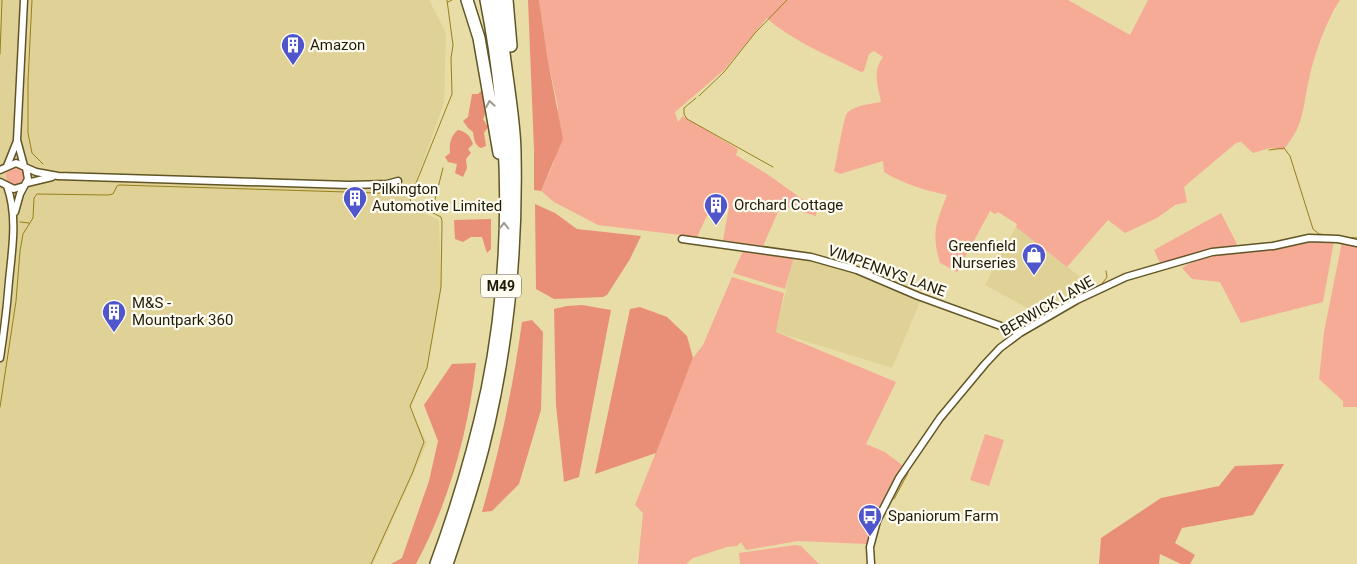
<svg xmlns="http://www.w3.org/2000/svg" width="1357" height="564" font-family="Roboto,sans-serif">
<style>
.built{fill:#e0d196}
.green{fill:#f6ab97}
.forest{fill:#ea8f77}
.lines{fill:none;stroke-linecap:round;stroke-linejoin:round}
.stream{stroke:#96801a;stroke-width:1}
.minor-casing{stroke:#605524;stroke-width:9}
.motorway-casing{stroke:#605524;stroke-width:14}
.minor{stroke:#fff;stroke-width:6}
.motorway{stroke:#fff;stroke-width:11}
.oneway{stroke:#9b998f}
.labels{text-anchor:middle;stroke-width:4.5;stroke-linejoin:round;paint-order:stroke}
.shield{fill:#fffcf2;stroke:#645f4e;stroke-width:1}
.shield-label{font-size:14px;font-weight:bold;fill:#211c07}
.poi-label{font-size:15px;fill:#211c07;stroke:#fffcf2;text-anchor:start}
.street-label{font-size:15px;fill:#211c07;stroke:#fffcf2}
</style>
<rect width="100%" height="100%" fill="#e8dca7"/>
<!-- built -->
<path class="built" d="M0 0H429L446 33 444 103 407 206 439 220 441 287 427 368 410 409 427 443 373 564H0Z
M1016 227 1089 284 1091 287 1067 296 1037 313 985 285Z
M794 256 816 260 853 273 920 302 892 368 776 332Z"/>
<!-- green -->
<path class="green" d="M539 0H1068L1130 35 1148 0H1340C1327 19 1315 53 1310 75 1302 106 1306 124 1283 150L1270 148 1253 153 1241 142 1236 143 1184 187 1187 202 1175 205 1157 218 1125 233 1108 220 1067 267 1016 227 1017 224 998 212 995 214 990 211 957 272 940 263C931 232 936 224 947 195 924 190 904 184 884 172L883 161 840 174 834 171C837 161 843 119 847 113 855 105 871 104 881 102 878 85 872 72 883 57L874 51 869 54 864 71 861 72C834 58 788 39 767 18L724 70 675 112 678 122 683 116 738 149 736 155 770 176 802 199 816 205 817 208 816 216 781 205 763 246 723 240 729 207 714 201 697 237 598 225 554 202 541 191 554 162 558 107 548 61Z
M6 176a9 9 0 1 1 18 0a9 9 0 1 1-18 0Z
M1221 213 1237 244 1236 246 1208 250 1161 265 1154 250Z
M1309 241H1334L1323 302 1241 323 1220 282 1192 279 1182 268C1202 254 1231 254 1255 251 1273 249 1291 245 1309 241Z
M1342 242 1357 246V407H1343V401L1319 379 1324 332Z
M743 251 794 257 785 289 733 273Z
M732 277 784 293 776 332 896 382 866 444 885 452 902 465C887 490 873 515 868 544L798 541 746 550 741 542 737 546 727 547 693 558 686 564H638L643 513 635 505 693 358 703 345Z
M985 434 1004 440 989 486 970 480Z
M795 545 801 546 819 564H740L739 553Z"/>
<!-- forest -->
<path class="forest" d="M528 0H539L548 61 563 139 541 191 534 190V150Z
M481 91C488 100 488 109 483 119L488 127 484 133 486 146 481 148C474 145 474 138 473 132L468 128 463 121 468 117 472 94H478Z
M458 130C467 132 470 136 473 144L468 149 471 153 466 159 467 168 463 177 455 173 457 164 448 162 445 157 450 153C449 144 451 135 458 130Z
M535 204 555 213 577 229 641 236 630 259 607 295 603 297 554 299 536 289Z
M491 219V249L487 253 482 237H471L463 242 455 239 454 220Z
M582 305 611 310 579 477 564 482 556 405 554 309 567 306Z
M640 307 667 317 687 336 693 358 656 453 595 474 630 309Z
M532 320 543 332 541 410 519 484 492 511 482 512C500 449 513 387 522 322Z
M476 363C468 433 449 502 416 564H391L402 558 429 481 438 441 424 405 452 364Z
M1284 464 1253 515 1182 528 1175 543 1195 555 1190 564H1181L1160 554 1159 564H1099L1101 538 1161 498 1219 486 1235 466Z"/>
<g class="lines">
<!-- stream -->
<path class="stream" d="M32 0 28 81V133L32 153 43 164
M448 2 452 0
M0 54 2 0
M699 96 724 72 755 33 787 0
M696 98 684 108V114L687 119 773 167
M1269 150 1284 148 1290 156 1313 229 1319 234 1336 236
M432 211 443 168
M20 222 29 223
M1342 237 1357 238
M1101 285 1107 277 1106 271
M916 292 925 295
M961 308C978 314 1010 329 1026 324 1044 319 1058 305 1075 298
M948 311 957 313
M0 407 16 301 20 251 23 234 33 218 34 198 37 194 108 195 113 194 117 186 119 185 411 194
M894 499 908 473
M371 564 412 474 424 442 410 406 427 368 441 287 442 221 441 217 421 207 411 204 410 198 452 94 451 58 453 45 447 0"/>
<!-- minor casing -->
<g class="minor-casing">
<path id="minor" d="M24 0 17 140 24 166
M7 166 17 141
M0 170 16 163 36 172 58 176 349 185 387 184 398 181
M0 182 14 189 24 186
M27 183 52 177
M15 212 20 194 28 179 26 168
M682 239 811 257 857 270 918 296 1020 333
M0 358C4 332 7 307 9 281 12 250 18 216 7 186
M871 564 870 547 877 521 899 478 940 418 985 364 1000 348 1020 333 1077 300 1126 277 1212 252 1273 246 1309 238 1338 239 1357 243"/>
</g>
<!-- motorway casing -->
<g class="motorway-casing">
<path id="motorway" d="M467 0 479 38 499 153
M507 0 511 46
M436 564C457 507 474 450 487 390 513 263 511 127 486 0
M447 564C460 526 473 487 483 448 507 353 517 253 515 154 515 131 511 106 508 83 504 55 501 27 496 0"/>
</g>
<!-- minor -->
<use href="#minor" class="minor"/>
<!-- motorway -->
<use href="#motorway" class="motorway"/>
</g>
<!-- one-way arrows -->
<defs><path id="oneway-chevron" d="M-2-3.5L2.5 0L-2 3.5" fill="none" stroke-width="1.6" stroke-linecap="round" stroke-linejoin="round" transform="scale(1.25)"/></defs>
<g class="oneway">
<use href="#oneway-chevron" transform="translate(490 104) rotate(-100)"/>
<use href="#oneway-chevron" transform="translate(504 226) rotate(-90)"/>
</g>
<!-- icons -->
<defs>
<g id="building-pin" transform="scale(1.25)"><path d="M0 17L-7.5 6A9.5 9.5 0 1 1 7.5 6Z" fill="#4f55cb" stroke="#fffcf2"/><path d="M-4-6H4V6H1V3H-1V6H-4ZM-2.5-4.3h1.7v1.8h-1.7ZM.8-4.3h1.7v1.8H.8ZM-2.5-1h1.7V.8h-1.7ZM.8-1h1.7V.8H.8Z" fill="#fff"/></g>
<g id="shop-pin" transform="scale(1.25)"><path d="M0 17L-7.5 6A9.5 9.5 0 1 1 7.5 6Z" fill="#4f55cb" stroke="#fffcf2"/><path d="M-5-2.5h2.3a2.7 3.5 0 0 1 5.4 0H5L5.5 6h-11ZM-1.5-2.5h3a1.5 2.3 0 0 0-3 0Z" fill="#fff"/></g>
<g id="bus-pin" transform="scale(1.25)"><path d="M0 17L-7.5 6A9.5 9.5 0 1 1 7.5 6Z" fill="#4f55cb" stroke="#fffcf2"/><path d="M-5-6H5V4H4V6H2V4H-2V6H-4V4H-5ZM-3.5-4V0h7V-4ZM-3.5 1.2v1.5H-2V1.2ZM2 1.2v1.5H3.5V1.2Z" fill="#fff"/></g>
</defs>
<g fill-rule="evenodd">
<use href="#building-pin" x="293" y="45"/>
<use href="#building-pin" x="355" y="198"/>
<use href="#building-pin" x="716" y="205"/>
<use href="#shop-pin" x="1034" y="255"/>
<use href="#building-pin" x="114" y="312"/>
<use href="#bus-pin" x="870" y="516"/>
</g>
<g class="labels">
<!-- shield labels -->
<rect class="shield" x="481" y="274.5" width="40" height="23" rx="4"/>
<g class="shield-label">
<text x="501" y="291">M49</text>
</g>
<!-- poi labels -->
<g class="poi-label">
<text x="310" y="50">Amazon</text>
<text x="372" y="194">Pilkington<tspan x="372" dy="17">Automotive Limited</tspan></text>
<text x="734" y="210">Orchard Cottage</text>
<text x="1016" y="251" text-anchor="end">Greenfield<tspan x="1016" dy="17">Nurseries</tspan></text>
<text x="132" y="308">M&amp;S -<tspan x="132" dy="17">Mountpark 360</tspan></text>
<text x="888" y="521">Spaniorum Farm</text>
</g>
<!-- street labels -->
<g class="street-label">
<text transform="translate(887 271) rotate(20)" y="5">VIMPENNYS LANE</text>
<text transform="translate(1047 306) rotate(-30)" y="5">BERWICK LANE</text>
</g>
</g>
</svg>
